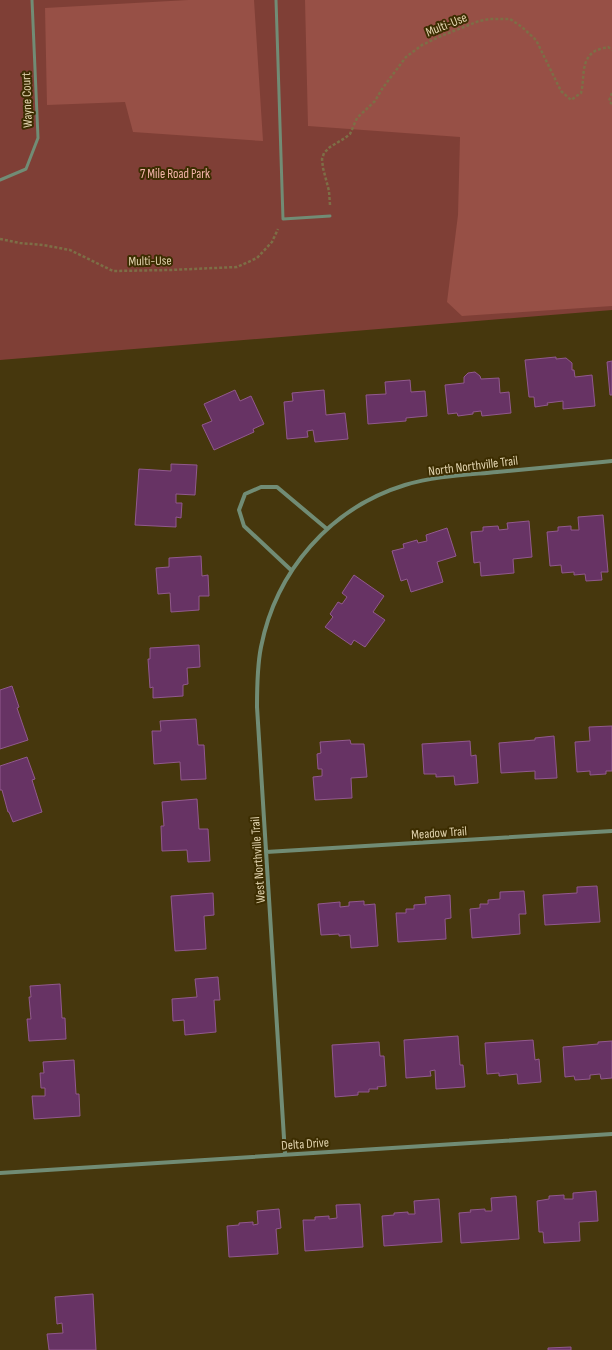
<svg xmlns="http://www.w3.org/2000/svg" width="612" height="1350" font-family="'Sofia Sans Condensed',sans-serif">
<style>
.green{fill:#7f3f36}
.forest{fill:#975046}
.building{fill:#673364;stroke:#91598d}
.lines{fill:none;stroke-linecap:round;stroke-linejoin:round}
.path{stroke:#7d6e46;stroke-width:2.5;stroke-dasharray:3 2;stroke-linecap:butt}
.lane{stroke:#718c75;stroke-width:3}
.street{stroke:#718c75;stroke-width:4}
.labels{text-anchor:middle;stroke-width:4;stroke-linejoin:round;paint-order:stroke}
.street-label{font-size:13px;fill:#e1d3ae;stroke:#3c2d01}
.park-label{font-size:13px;fill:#f4b4aa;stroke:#3c2d01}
</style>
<rect width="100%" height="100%" fill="#46370d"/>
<!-- green -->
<path class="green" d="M0 0H612V310L0 360Z"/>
<!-- forest -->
<path class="forest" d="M188 0H254L263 141 133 132 125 102 47 105 45 8Z
M305 0H612V306L462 316 447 302 458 215 460 137 308 126Z"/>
<!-- building -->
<path class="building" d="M556 357V359L566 358 572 363V370H574L575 377 592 375 595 406 563 409V401L547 403 548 405 535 407 534 397H529L525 360Z
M612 361V395H610L607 362Z
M475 372 480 376 481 379 499 378 500 393 509 392 511 413 482 416 481 411 473 412V414L458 416 457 413 448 414 445 385 464 383V377L468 373Z
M410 380 411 392 425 391 427 416 406 418V421L368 424 366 395 386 394 385 382Z
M235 390 240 401 251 396 264 424 253 429 254 432 214 450 202 425 212 421 204 404Z
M324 390 326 415 345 413 348 439 315 442 313 430 307 431 308 437 287 439 284 402 293 401 292 393Z
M171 464 197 465 195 495 176 494V503H182L181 518 176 517V527L135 525 139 469 171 471Z
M603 515 608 572H601L602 580 586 581 585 574 574 575V572L562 573 561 565 550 566 547 532 558 531V527L571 526V530H579L578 517Z
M529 521 532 557 513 559 514 573 481 576 480 562 474 563 471 532 483 531V527L498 526 499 530 508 529 507 523Z
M447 528 456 556 437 562 443 582 411 592 407 579 401 581 392 551 404 548 403 544 417 540 418 543 427 541 426 535Z
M201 556 202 576 208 575 209 596H199V610L171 612 170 593 158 594 156 568 169 567V558Z
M354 575 384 596 373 612 385 620 365 647 354 640 351 645 325 627 333 617 330 614 338 602 342 604 347 597 342 593Z
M199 645 200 667 187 668 188 684 183 685V696L153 698V687L150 688 148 659H150V648Z
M12 686 19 707 17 708 28 740 0 749V690Z
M196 719 198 745H204L206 779 181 780 180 762 154 764 152 731H161L160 721Z
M612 726V771H606V774L590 775V771L577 772 575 742 590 741 589 727Z
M554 736 557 778 535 779V771L501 773 499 743 535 740V738Z
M350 740 351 744H364L367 777 351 778 352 798 315 800 313 777 322 776V769H318L317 754 321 753 320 742Z
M470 741 471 756 476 755 478 783 455 785 454 776 436 777V774H424L422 744Z
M27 757 35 779 32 780 42 812 13 822 9 812H8L2 790H0V766Z
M197 799 199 829H208L210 861 188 862 187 850 162 851 161 826H164L162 802Z
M597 886 600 922 545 925 543 895 577 893V887Z
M524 891 526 914H519L520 934 472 938 470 909 480 908V904H488V900L500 899V892Z
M213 893 214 915 204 916 206 949 175 951 171 896Z
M450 895 451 918 445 919 446 939 398 942 396 913H406V909H414V905L426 904 425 897Z
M364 901V905L375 904 378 946 351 948 350 935 339 936V934L321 935 318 904 340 902V907L349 906V902Z
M218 977 220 1000H214L216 1032 185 1035 184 1020 173 1021 172 999 197 997 195 979Z
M60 984 62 1018H65L66 1039 29 1041 27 1019H31L29 997H31L30 986Z
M458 1036 460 1065H463L465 1087 436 1089 435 1070 430 1071 431 1076 406 1078 404 1040Z
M533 1040 535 1060 539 1059 541 1082 518 1084 517 1074 499 1076V1073L487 1074 485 1043Z
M612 1041V1078L601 1079 600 1074 590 1075V1079L575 1080 574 1076 565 1077 563 1047 598 1044V1042Z
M379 1042 380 1056H384L386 1086 377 1087 378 1089H369V1092H358V1095L335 1097 332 1045Z
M74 1060 76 1094H79L80 1116 34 1119 32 1096H45V1088H41L40 1073H44L43 1062Z
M596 1191 598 1221 579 1222 580 1241 544 1243 543 1232H539L537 1201 549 1199V1196L564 1195V1199H573V1193Z
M516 1196 519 1239 461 1243 459 1213 471 1212 470 1210 485 1209V1211H492L491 1198Z
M439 1199 442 1242 384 1246 382 1216 394 1215V1213L408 1212V1214H415L414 1201Z
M360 1204 363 1247 305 1251 303 1220H315V1217L329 1216V1219L337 1218 336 1205Z
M279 1209 281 1228 276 1229 278 1254 229 1257 227 1226 239 1225V1223L253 1222V1225L258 1224 257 1211Z
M93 1294 96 1350H49L47 1334 63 1333 62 1323 57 1324 55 1297Z
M571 1347V1350H548V1348Z"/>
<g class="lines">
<!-- path -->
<path class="path" d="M612 93 609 101 612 104
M330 205 329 191 323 168 322 159 324 153 330 147 345 138 350 134 357 118 375 101 382 89 406 57 422 45 441 36 479 21 490 19H510L522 27 536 40 561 91 571 100 581 93C585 79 580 60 595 51 599 49 604 48 608 47L612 50
M0 239 20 243 43 245 70 250 113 271 170 270 237 267 257 258 272 242 278 229"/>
<!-- lane -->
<path class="lane" d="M276 0 283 219 330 216
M0 180 26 169 38 138 32 0"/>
<!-- street -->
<path class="street" d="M291 570 244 526 239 510 245 494 261 487H277L327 529
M266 852 612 831
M285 1154 257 707C257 687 257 667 261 647 276 571 330 508 405 485 435 476 466 475 497 472 536 468 574 465 612 461
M0 1173 612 1134"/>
</g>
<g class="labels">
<!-- street labels -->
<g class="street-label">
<text transform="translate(446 24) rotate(-22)" y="5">Multi-Use</text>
<text transform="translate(26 100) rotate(-92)" y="5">Wayne Court</text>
<text transform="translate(150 260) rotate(-1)" y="5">Multi-Use</text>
<text transform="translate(473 465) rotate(-7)" y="5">North Northville Trail</text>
<text transform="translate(439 832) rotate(-4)" y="5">Meadow Trail</text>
<text transform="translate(257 860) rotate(-94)" y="5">West Northville Trail</text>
<text transform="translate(305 1143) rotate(-4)" y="5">Delta Drive</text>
</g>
<!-- park labels -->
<g class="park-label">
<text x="175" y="178">7 Mile Road Park</text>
</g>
</g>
</svg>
